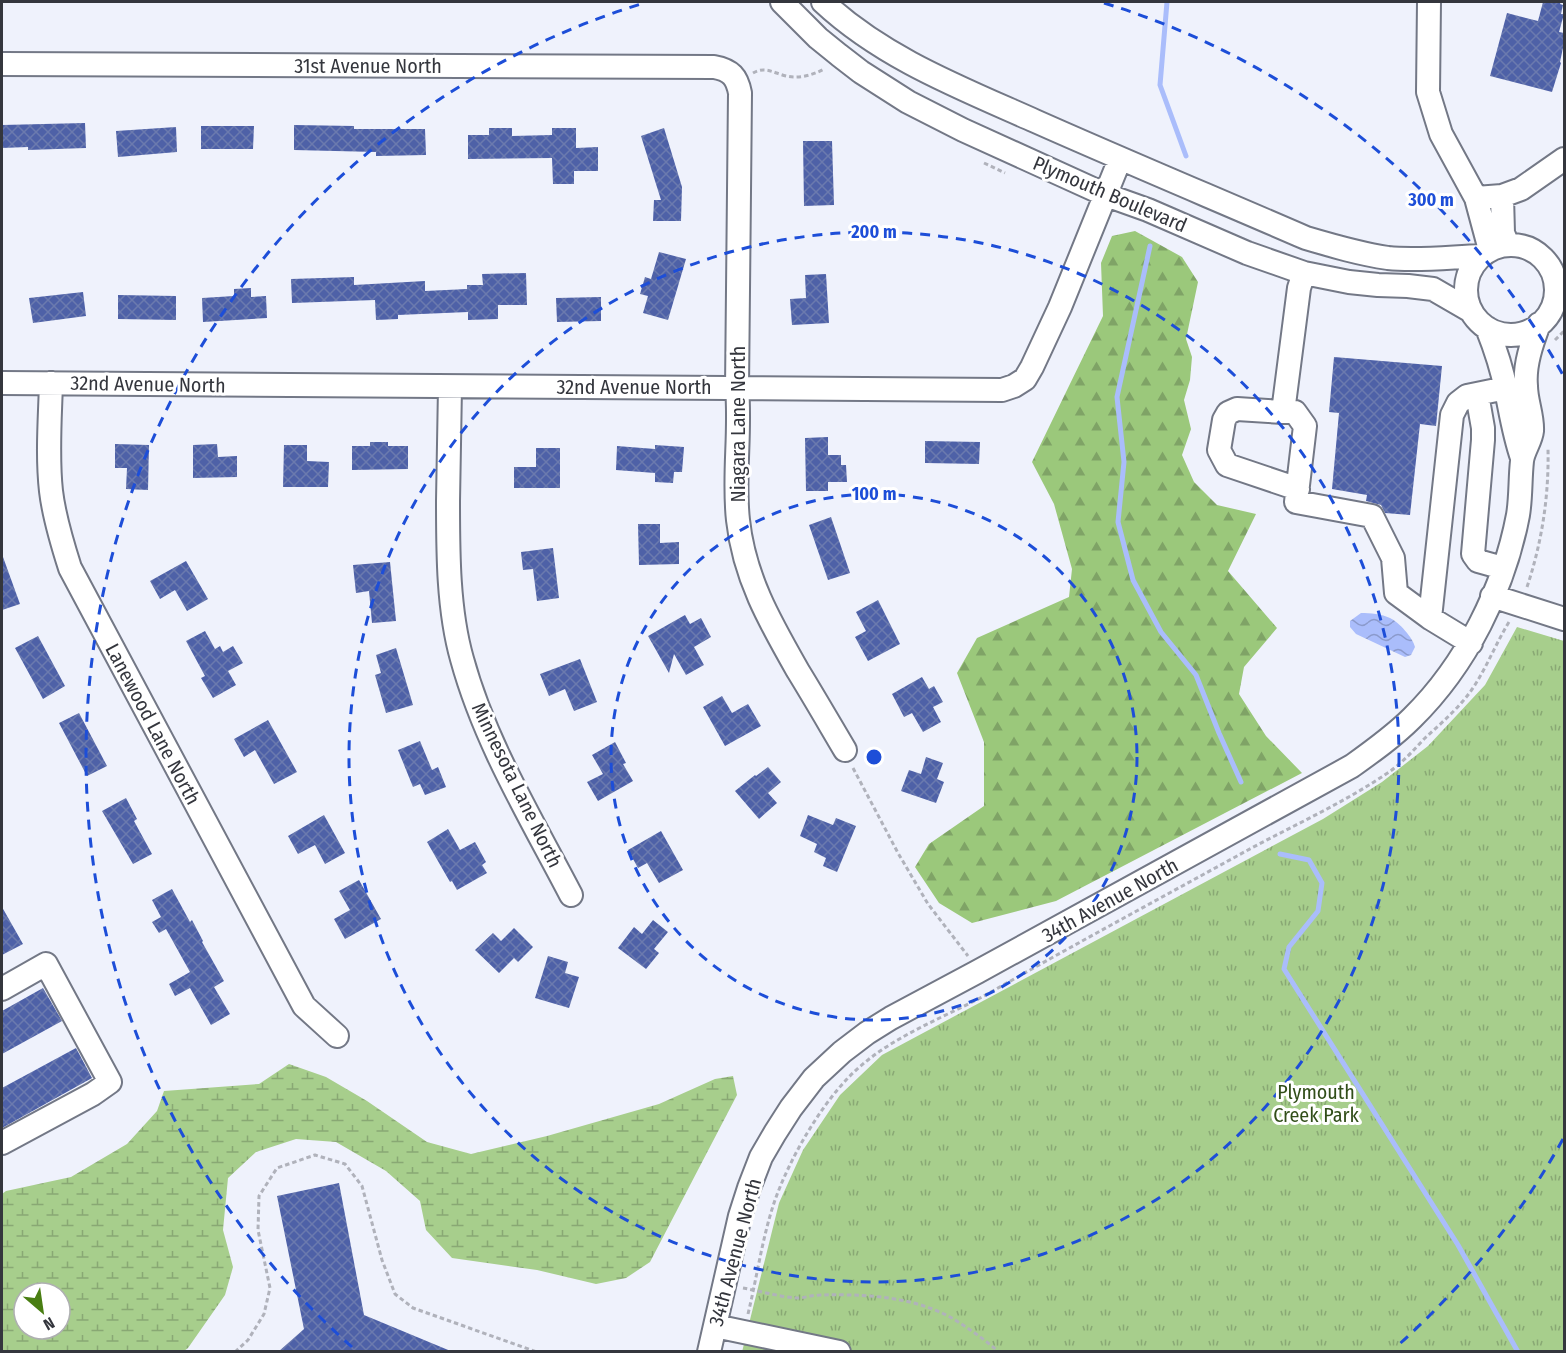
<svg xmlns="http://www.w3.org/2000/svg" width="1566" height="1353" font-family="'Fira Sans Condensed',sans-serif">
<style>
.forest{fill:url(#forest-firs)}
.wetland{fill:url(#wetland-marsh);fill-rule:evenodd}
.park{fill:url(#park-tufts)}
.water{fill:url(#water-waves)}
.lines{fill:none;stroke-linecap:round;stroke-linejoin:round}
.stream{stroke:#aabdfb;stroke-width:5}
.building{fill:url(#building-cross-hatch)}
.minor-casing{stroke:#737886;stroke-width:26}
.path{stroke:#b0b2bb;stroke-width:3;stroke-dasharray:4.5 3;stroke-linecap:butt}
.minor{stroke:#fff;stroke-width:22}
.ring{fill:none;stroke:#1d4ed8;stroke-width:3;stroke-dasharray:10 8}
.labels{text-anchor:middle;stroke-width:6;stroke-linejoin:round;paint-order:stroke}
.street-label{font-size:20px;fill:#34363d;stroke:#fff}
.park-label{font-size:20px;fill:#314e19;stroke:#fff}
.centre{fill:#1d4ed8;stroke:#fff;stroke-width:3}
.ring-label{font-size:18px;text-anchor:middle;font-weight:bold;fill:#1d4ed8;stroke:#fff;stroke-width:6;stroke-linejoin:round;paint-order:stroke}
</style>
<defs>
<pattern id="forest-firs" width="22" height="20" patternUnits="userSpaceOnUse" patternTransform="scale(1.5)"><rect width="22" height="20" fill="#9bc87b"/><path d="M5 1l3.5 6h-7zM16 11l3.5 6h-7z" fill="#7fa366"/></pattern>
<pattern id="wetland-marsh" width="20" height="14" patternUnits="userSpaceOnUse" patternTransform="scale(1.5)"><rect width="20" height="14" fill="#a7ce8c"/><path d="M1 5h8M5 5V1M11 12h8M15 12V8" fill="none" stroke="#89a874"/></pattern>
<pattern id="park-tufts" width="24" height="20" patternUnits="userSpaceOnUse" patternTransform="scale(1.5)"><rect width="24" height="20" fill="#a7ce8c"/><path d="M3 7l-1-3M5 7V3M7 7l1-3M15 17l-1-3M17 17v-4M19 17l1-3" fill="none" stroke="#89a874"/></pattern>
<pattern id="water-waves" width="16" height="10" patternUnits="userSpaceOnUse" patternTransform="scale(1.5)"><rect width="16" height="10" fill="#aabdfb"/><path d="M0 5q4-4 8 0t8 0" fill="none" stroke="#8b9acc"/></pattern>
<pattern id="building-cross-hatch" width="8" height="8" patternUnits="userSpaceOnUse" patternTransform="scale(1.5)"><rect width="8" height="8" fill="#4e61a7"/><path d="M0 0l8 8M0 8l8-8" fill="none" stroke="#6b7aae"/></pattern>
</defs>
<rect width="100%" height="100%" fill="#eff2fc"/>
<!-- forest -->
<path class="forest" d="M1135 231 1182 257 1198 282 1186 339 1192 357 1190 380 1184 400 1191 429 1182 455 1194 482 1217 505 1256 514 1228 571 1277 628 1244 667 1239 694 1266 736 1302 773 1056 901 972 923 939 903 915 867 929 844 984 806V742L957 673 977 638 1069 597 1072 569 1054 504 1032 462 1103 316 1101 263 1112 236Z"/>
<!-- wetland -->
<path class="wetland" d="M289 1064 326 1077 367 1101 427 1142 471 1154 547 1136 659 1104 715 1079 733 1076 737 1095 650 1262 626 1278 596 1284 537 1270 452 1258 426 1230 420 1201 386 1171 336 1142 296 1139 256 1152 228 1178 223 1230 233 1267 225 1295 188 1348 184 1351H2V1194L6 1191 71 1177 127 1144 157 1111 164 1091 259 1084ZM24 1293H60V1329H24Z"/>
<!-- park -->
<path class="park" d="M1517 627 1564 641V1351L742 1352 779 1203 803 1150 840 1095 882 1055 1323 819 1382 782 1428 746 1485 685Z"/>
<!-- water -->
<path class="water" d="M1361 613C1370 613 1382 614 1390 618 1399 622 1413 638 1415 647L1411 655 1405 657 1356 634 1350 627V621Z"/>
<g class="lines">
<!-- stream -->
<path class="stream" d="M1167 2 1160 85 1186 156
M1150 246 1117 397 1124 462 1118 522 1133 580 1161 632 1196 675 1219 733 1241 782
M1280 854 1309 860 1322 883 1318 911 1289 947 1284 969 1458 1245 1518 1352"/>
</g>
<!-- building -->
<path class="building" d="M1543 2H1561L1560 4 1563 5 1561 14H1564L1559 32 1564 33V43L1560 62 1561 63 1552 92 1490 76 1507 13 1538 21Z
M85 123 86 148 28 150V147L2 148V125Z
M294 125 354 126V129H425L426 155 376 156V152L294 150Z
M201 126H254L253 149H201Z
M176 127 177 152 118 157 116 131Z
M489 128H512V136L552 135V128H576V148L598 147V171H574V184H553L552 158 468 159V135H489Z
M664 128 682 187 681 221H653L654 200H661L641 136Z
M803 141H832L834 205 804 206Z
M659 252 686 259 668 320 643 313 648 296 640 294 645 277 651 279Z
M526 273 527 305H498V319L468 320V312L398 315V319L376 320 375 300 292 303 291 279 354 277V285L425 281V291L467 289V285H483L482 274Z
M826 274 829 323 792 325 790 299 806 298 805 275Z
M251 288V297L266 296 267 318 203 322 202 298 234 296V289Z
M83 292 86 316 33 323 29 298Z
M118 295 176 296V320L118 319Z
M601 297V321L557 322 556 298Z
M1334 357 1442 366 1436 426 1420 424 1410 515 1385 513 1381 505 1366 501 1367 495 1332 489 1339 413 1329 412Z
M828 437V455H841V465H846L847 482H828V491H806L805 438Z
M925 441 980 442 979 464 925 463Z
M370 442H388V446H408V469L352 470V446H370Z
M115 444 149 445 148 490 126 489 127 468H115Z
M217 444 218 457 237 456V477L193 478V445Z
M284 445H307V461L329 462 328 487H283Z
M655 445 684 447 682 472H674L673 483 655 482V473L616 470 617 446 655 449Z
M536 448H560V488H514V467H536Z
M831 517 850 573 828 580 809 525Z
M638 524H660V543L679 542V564L639 565Z
M553 548 559 598 537 601 533 569 523 570 521 552Z
M2 557H3L20 604 2 610Z
M186 561 208 599 187 611 175 590 160 599 150 581Z
M390 562 396 621 372 623 369 591 356 593 353 565Z
M878 600 900 644 868 661 855 637 866 631 856 612Z
M685 615 690 624 701 618 711 637 694 647 704 665 686 675 674 654 669 673 648 636Z
M205 631 215 649 220 646 223 652 233 646 243 663 228 671 236 685 213 698 201 678 205 676 186 641Z
M38 636 65 686 43 699 15 648Z
M396 648 413 705 386 713 375 675 381 673 376 655Z
M580 659 597 702 574 711 565 689 549 696 540 674Z
M922 677 929 689 934 686 943 702 933 707 941 722 923 732 912 713 904 717 892 694Z
M722 696 732 713 748 704 761 726 725 746 703 707Z
M79 713 107 766 87 776 59 723Z
M268 720 297 772 274 784 255 750 244 757 234 739Z
M420 741 432 770 438 767 446 787 425 795 420 784 413 787 398 750Z
M615 742 626 763 623 764 633 781 598 801 587 782 603 774 592 755Z
M926 757 943 763 937 779 944 782 936 803 901 791 909 770 921 774Z
M768 767 781 782 768 793 777 803 759 819 735 791 755 775 756 776Z
M126 798 137 819 134 821 152 854 133 864 102 811Z
M324 815 345 853 325 864 315 845 298 854 288 836Z
M808 815 833 825 836 818 856 826 837 872 823 866 826 858 814 852 817 844 800 836Z
M448 829 460 850 475 842 486 862 482 865 487 873 457 890 452 881 450 882 427 842Z
M661 831 683 870 659 883 647 863 638 868 628 850Z
M359 880 381 919 345 939 334 919 350 910 339 891Z
M172 889 190 922 192 920 203 941 202 942 224 981 214 987 230 1014 211 1025 190 988 175 996 169 984 190 972 166 929 159 933 152 922 161 917 152 900Z
M2 907 23 944 2 955Z
M653 920 668 932 654 949 659 953 646 969 618 948 634 927 642 934Z
M514 928 533 947 518 962 514 958 499 973 475 950 493 933 501 941Z
M548 956 568 962 565 973 579 977 569 1008 535 998Z
M43 988 62 1021 2 1054V1011Z
M76 1048 92 1078 2 1128V1088Z
M339 1183 364 1315 453 1352H278L304 1329 277 1196Z"/>
<g class="lines">
<!-- minor casing -->
<g class="minor-casing">
<path id="minor" d="M782 2 818 38 839 55 861 72 908 102 963 130 1106 195 1148 210 1247 253 1304 273 1349 282 1378 285 1408 286 1433 289 1471 311
M823 2C883 58 961 88 1035 121 1125 161 1216 199 1306 238 1333 246 1360 254 1388 258 1419 261 1451 257 1481 256
M1429 2 1428 92 1441 134 1476 198 1490 250
M2 64 714 67C731 70 737 77 740 93L737 388C741 432 733 476 738 520 744 577 770 622 798 671 814 697 829 723 845 750
M1502 196 1503 233 1508 245
M1476 198 1502 196 1521 189 1564 159
M1466 290a45 45 0 1 1 90 0a45 45 0 1 1-90 0Z
M1304 273 1299 288 1283 412H1295L1305 426 1296 502 1372 516 1393 558 1396 593 1430 618 1471 643
M1487 328C1495 348 1502 369 1506 390 1511 414 1514 435 1522 458
M2 383 1002 390 1014 386 1025 379 1032 367 1060 307 1120 159
M51 383C50 418 47 455 51 491 54 517 62 543 70 568L304 1006 337 1036
M450 387C449 425 449 463 448 501 448 552 448 610 462 659 485 743 531 818 571 895
M1477 394 1483 428V440L1473 554 1478 561 1503 568
M1283 412 1237 409 1228 413 1224 420 1219 450 1227 465 1298 489
M1492 596 1564 619
M1430 618 1452 415 1458 403 1467 396 1506 388
M2 989 46 964 110 1082 93 1094 2 1143
M715 1326 839 1352
M709 1352 740 1216 749 1188 761 1157 775 1133 791 1108 814 1078 842 1052 867 1033 891 1018 977 972 1352 766C1373 751 1394 736 1412 718 1466 665 1504 589 1518 515 1521 497 1520 479 1522 461 1523 451 1531 441 1532 431 1533 416 1526 401 1526 386 1524 365 1532 343 1539 324"/>
</g>
<!-- path -->
<path class="path" d="M753 73C765 66 774 73 786 76 799 79 813 75 824 69
M984 163 1005 173
M1555 340 1564 331
M1527 587C1542 542 1549 496 1548 449
M853 768 898 853 928 904 968 956
M743 1288C759 1291 781 1297 797 1298 805 1298 812 1295 820 1295 863 1294 911 1296 950 1317 967 1327 984 1339 999 1352
M748 1314C757 1277 762 1239 774 1203 788 1162 818 1109 848 1078 887 1037 943 1019 991 992 1072 946 1155 901 1237 856 1287 828 1341 805 1389 772 1402 763 1413 751 1424 739 1437 727 1451 715 1463 701 1483 678 1493 648 1509 622
M235 1352 248 1340 264 1314 270 1288 258 1230 259 1196 277 1168 315 1155 345 1164 362 1186 382 1260 395 1294 413 1308 537 1352"/>
<!-- minor -->
<use href="#minor" class="minor"/>
</g>
<!-- distance rings -->
<g class="ring">
<circle cx="874" cy="757" r="263"/>
<circle cx="874" cy="757" r="525"/>
<path d="M1563 1139A788 788 0 0 1 1396 1347M352 1347A788 788 0 0 1 644 3M1104 3A788 788 0 0 1 1563 375"/>
</g>
<g class="labels">
<!-- street labels -->
<g class="street-label">
<text x="368" y="73">31st Avenue North</text>
<text transform="translate(1110 194) rotate(23)" y="7">Plymouth Boulevard</text>
<text transform="translate(148 384) rotate(1)" y="7">32nd Avenue North</text>
<text x="634" y="394">32nd Avenue North</text>
<text transform="translate(738 424) rotate(-90)" y="7">Niagara Lane North</text>
<text transform="translate(153 724) rotate(62)" y="7">Lanewood Lane North</text>
<text transform="translate(517 785) rotate(64)" y="7">Minnesota Lane North</text>
<text transform="translate(1110 900) rotate(-29)" y="7">34th Avenue North</text>
<text transform="translate(735 1252) rotate(-75)" y="7">34th Avenue North</text>
</g>
<!-- park labels -->
<g class="park-label">
<text x="1316" y="1099">Plymouth<tspan x="1316" dy="23">Creek Park</tspan></text>
</g>
</g>
<circle cx="874" cy="757" r="9" class="centre"/>
<g class="ring-label">
<text x="1431" y="206">300 m</text>
<text x="874" y="238">200 m</text>
<text x="874" y="500">100 m</text>
</g>
<!-- border -->
<rect width="1566" height="1353" fill="none" stroke="#34363d" stroke-width="6"/>
<!-- north arrow -->
<g transform="translate(42 1311) rotate(151)"><circle r="28" fill="#ffffff" stroke="#aeafb1" stroke-width="1.5"/>
<path d="M0-4.5L10 22L0 15L-10 22Z" fill="#497e12"/>
<text y="-9" font-size="16" font-weight="bold" text-anchor="middle" fill="#34363d">N</text>
</g>
</svg>
